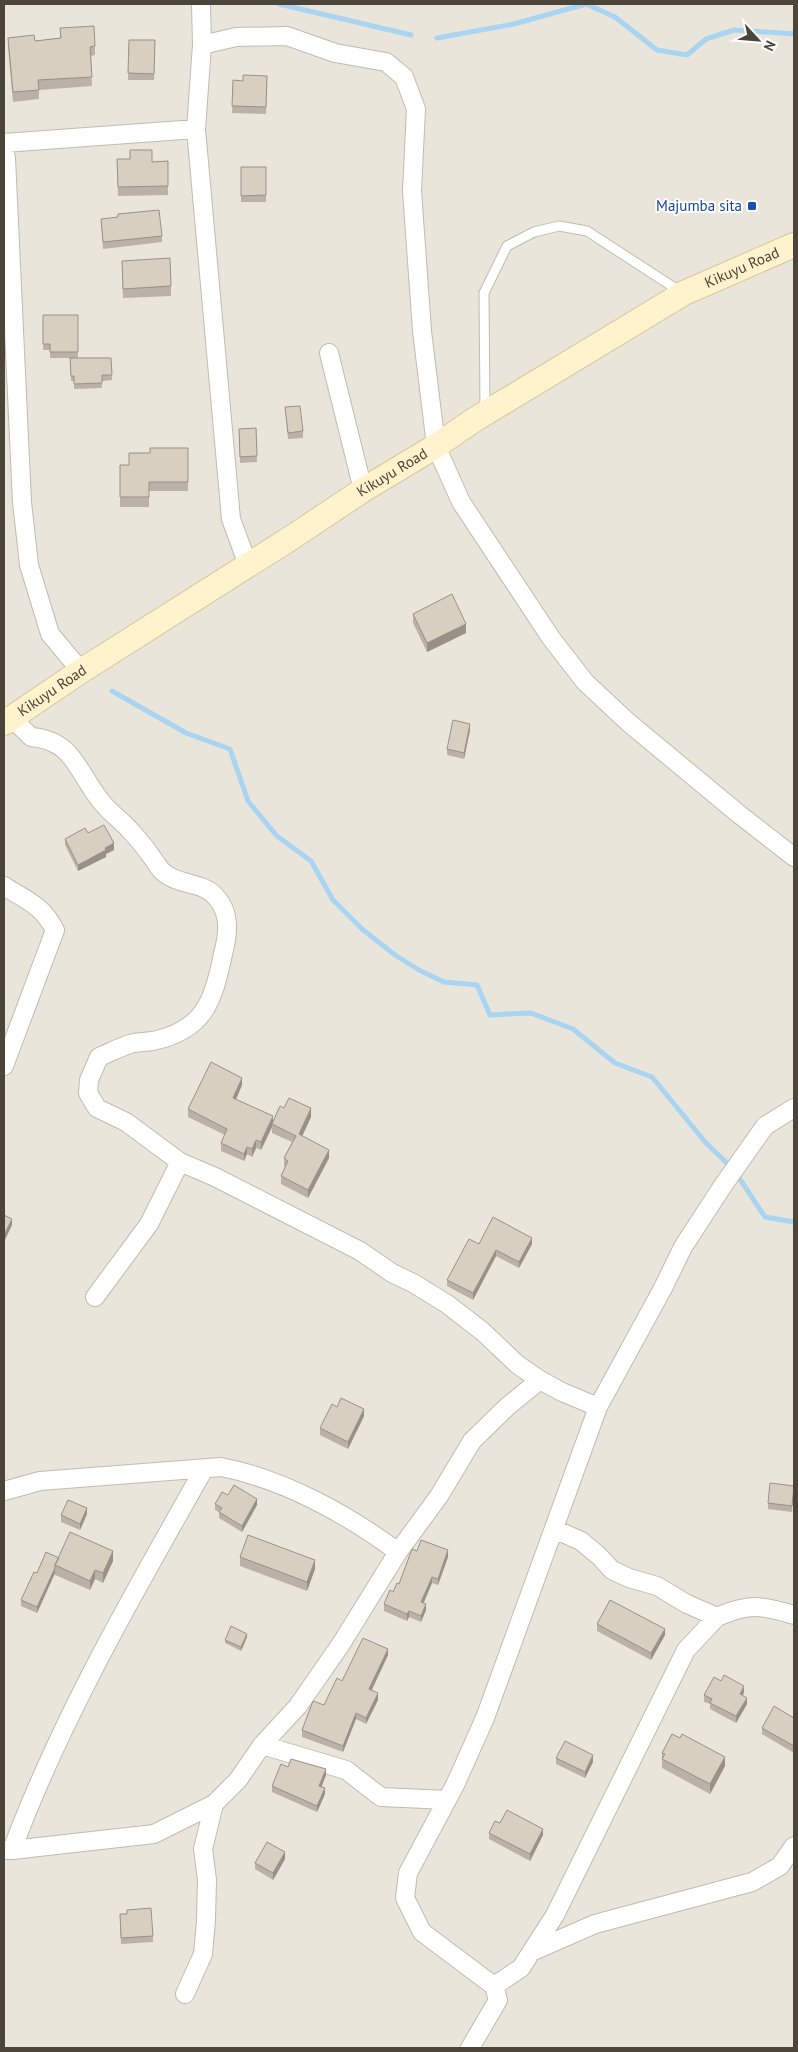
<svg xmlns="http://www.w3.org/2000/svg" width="798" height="2052" font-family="'PT Sans',sans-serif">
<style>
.residential{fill:#eae5da}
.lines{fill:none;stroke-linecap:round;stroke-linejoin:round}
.stream{stroke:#a9d4f2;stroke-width:5}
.service-casing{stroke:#c2bbae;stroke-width:11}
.minor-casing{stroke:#c2bbae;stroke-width:20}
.secondary-casing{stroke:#d6c79b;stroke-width:26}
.service{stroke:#fff;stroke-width:9}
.minor{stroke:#fff;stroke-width:18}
.secondary{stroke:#fff3cd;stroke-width:24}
.wall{fill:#bab2a6}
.shaded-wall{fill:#979187}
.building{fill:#d8cfc1;stroke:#979187}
.transit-dot{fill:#1a4fb4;stroke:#fff;stroke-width:2}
.labels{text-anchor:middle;stroke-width:4;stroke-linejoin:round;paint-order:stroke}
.transit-label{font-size:15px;fill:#164399;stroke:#fff;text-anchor:end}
.street-label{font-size:15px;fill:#4b4439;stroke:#fff}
</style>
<rect width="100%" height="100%" fill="#f6f3ec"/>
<!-- residential -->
<path class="residential" d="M4 4H794V2048H4Z"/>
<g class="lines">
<!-- stream -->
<path class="stream" d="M279 4 411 35
M437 38 514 24 586 4 615 17 657 50 687 55 706 39 734 30 794 34
M112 691 186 733 230 749 248 801 277 836 311 861 333 900 362 929 395 955 419 970 444 982 477 985 490 1015 531 1013 573 1029 615 1063 652 1077 706 1143 734 1170 765 1217 794 1222"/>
<!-- service casing -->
<g class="service-casing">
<path id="service" d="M485 411 484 293 507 246 534 232 559 226 587 231 681 292"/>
</g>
<!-- minor casing -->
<g class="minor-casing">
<path id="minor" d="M201 4 202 45 196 129 231 519 248 565
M202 45 236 37 287 36 335 53 386 62 404 77 416 109 412 191 422 331 436 446 461 502 551 638 585 682 629 723 740 815 794 857
M4 143 196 129
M4 151 6 158 22 502 29 565 50 634 81 671
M329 353 363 490
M12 718 31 737C73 740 77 771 100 800 107 810 118 818 127 827 135 836 144 845 151 856 155 861 158 867 162 871 177 886 203 881 216 897 231 913 228 935 223 954 213 1001 205 1030 153 1041 146 1042 137 1042 130 1044 120 1047 109 1053 99 1057L89 1080 88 1093 97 1108 126 1122 180 1162 215 1177 360 1251 392 1273 413 1283 447 1304 482 1331 518 1365 540 1380
M4 886C27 901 41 904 55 930L4 1066
M95 1297 149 1224 180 1162
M4 1491 40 1481 221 1467C283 1479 347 1514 398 1552
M554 1529 581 1541 599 1556 612 1570 629 1578 657 1586 687 1604 717 1617C749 1603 761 1605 794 1615
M262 1745 346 1770 381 1797 447 1800
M4 1850H12L154 1834 214 1804
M12 1850C62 1716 134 1593 204 1469
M531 1952 595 1924 752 1882 780 1866 794 1846
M494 1986 521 1968 555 1915 686 1650 717 1617
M185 1994 203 1954 206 1921 207 1880 203 1849 214 1804 238 1780 262 1745 298 1706 341 1644 398 1552 439 1496 472 1441 508 1406 540 1380 562 1392 598 1407 663 1288 683 1247 722 1187 765 1126 794 1108
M470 2048 498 2000 494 1986 422 1932 405 1898 408 1873 455 1785 485 1718 598 1407"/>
</g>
<!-- secondary casing -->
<g class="secondary-casing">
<g id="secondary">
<path id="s1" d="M4 723 81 671 291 538 363 490 436 446 474 420 684 293 794 245"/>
</g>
</g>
<!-- service -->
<use href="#service" class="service"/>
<!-- minor -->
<use href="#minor" class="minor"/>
<!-- secondary -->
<use href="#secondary" class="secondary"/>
</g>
<!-- wall -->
<path class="wall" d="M60 28 95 46V55L91 56 92 86 39 90V99L13 102 8 47V38L35 41 60 38Z
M129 40H155L154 80H128Z
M267 76 266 114 232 113 233 80 243 81Z
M117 159 152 162 168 161V195L118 196Z
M241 167H266V202H241Z
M101 219 162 236V242L103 249Z
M122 261 171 286V296L123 298Z
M43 315H78V358H50V350H43Z
M70 358H111L112 380 102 381V388L74 389V381H71Z
M285 407 303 431V438L288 439Z
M256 428 257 462 240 463 239 429Z
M188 448V491H149V507H120V465H129L150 453Z
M413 614 466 633 427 652 413 623Z
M470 730 464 759 447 755V749Z
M88 833 114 850 106 854V857L78 871 65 845V839Z
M242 1085 236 1099 273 1122 311 1117 302 1136 329 1158 308 1198 281 1184V1176L285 1167 284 1166V1158L292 1142 272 1133V1127L261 1150 256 1148 252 1157 247 1154 244 1161 221 1151V1143L225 1135 188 1117V1109Z
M479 1244H532L519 1268 496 1256 473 1300 447 1286V1280Z
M337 1407 364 1416 348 1449 320 1435V1428Z
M794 1486 792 1512 768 1509V1503Z
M228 1495 257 1505 242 1532 219 1518V1512L215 1510V1504Z
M87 1514 80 1530 61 1522V1515Z
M417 1551 448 1557 438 1585 432 1583 424 1603 426 1610 421 1622 409 1617 407 1621 384 1611V1604L399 1584Z
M240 1557 315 1569 307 1591 240 1566Z
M59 1558 113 1561 103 1583 95 1579 90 1590 55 1575V1573L37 1613 21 1606V1600L37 1573Z
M597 1624 665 1635 651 1660 597 1631Z
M247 1637 241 1651 225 1643V1640Z
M388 1655 372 1690 378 1700 366 1724 356 1719 343 1752 302 1737V1730L324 1705 342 1681Z
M744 1692 743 1696 747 1704 736 1723 710 1709V1704L704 1702V1695Z
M794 1718V1753L762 1734V1728Z
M662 1753 725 1766 710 1794 662 1768Z
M556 1758 593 1762 585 1778 556 1764Z
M288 1767 326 1775 322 1786 325 1794 317 1812 272 1792V1786Z
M500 1823 543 1835 530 1861 489 1839V1833Z
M285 1859 273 1880 255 1869V1863Z
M120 1914 153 1936V1942L121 1944Z"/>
<!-- shaded-wall -->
<path class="shaded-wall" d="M466 624V633L427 652V643Z
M470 724V730L464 759V753Z
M114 843V850L106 854V857L78 871V865Z
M242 1078V1085L233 1106V1098Z
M311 1108V1117L299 1143V1134Z
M273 1116V1124H272V1127L261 1150V1142Z
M256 1140V1148L252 1157V1149Z
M247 1147V1154L244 1161V1154Z
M329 1150V1158L308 1198V1190Z
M12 1219V1225L4 1242V1235Z
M532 1238V1244L519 1268V1262Z
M496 1250V1256L473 1300V1293Z
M364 1409V1416L348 1449V1442Z
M257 1499V1505L242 1532V1526Z
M87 1508V1514L80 1530V1524Z
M448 1550V1557L438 1585V1579Z
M113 1551V1561L103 1583V1573Z
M315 1560V1569L307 1591V1582Z
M55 1568V1573L37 1613V1607Z
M95 1570V1579L90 1590V1581Z
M432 1577V1583L421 1608V1602Z
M426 1604V1610L421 1622V1616Z
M409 1611V1617L407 1621V1614Z
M665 1629V1635L651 1660V1653Z
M247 1634V1637L241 1651V1647Z
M388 1649V1655L369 1695V1689Z
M744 1686V1692L740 1701V1694Z
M378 1693V1700L366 1724V1718Z
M747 1698V1704L736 1723V1716Z
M356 1713V1719L343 1752V1746Z
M593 1755V1762L585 1778V1772Z
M725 1757V1766L710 1794V1784Z
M326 1769V1775L319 1792V1786Z
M325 1788V1794L317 1812V1806Z
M543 1829V1835L530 1861V1854Z
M285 1852V1859L273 1880V1873Z"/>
<!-- building -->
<path class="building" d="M94 26 95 46 90 47 92 77 38 80 39 90 13 92 8 38 34 35 35 41 61 38 60 28Z
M129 40H155L154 74 128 73Z
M243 75 267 76 266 107 232 106 233 80 243 81Z
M130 150H152V162L168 161V186L118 187 117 159H130Z
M241 167H266V195L241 196Z
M159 210 162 236 103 242 101 219 118 217V214Z
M170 258 171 286 123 289 122 261Z
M43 315H78V352H50V344H43Z
M70 358H111L112 375H102V383L74 384V376H71Z
M300 406 303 431 288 433 285 407Z
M256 428 257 456 240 457 239 429Z
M150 448H188V482H149V497H120V465H129V453H150Z
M452 594 466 624 427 643 413 614Z
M453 720 470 724 464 753 447 749Z
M104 825 114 843 105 848 106 850 78 865 65 839 85 828 88 833Z
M211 1062 242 1078 233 1098 273 1116 261 1142 256 1140 252 1149 247 1147 244 1154 221 1143 227 1129 188 1109Z
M289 1098 311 1108 299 1134 329 1150 308 1190 281 1176 288 1161 284 1158 296 1136 272 1124 280 1106 284 1108Z
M4 1215 12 1219 4 1235Z
M493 1217 532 1238 519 1262 496 1250 473 1293 447 1280 469 1239 479 1244Z
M341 1398 364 1409 348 1442 320 1428 332 1404 337 1407Z
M770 1483 794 1486 792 1506 768 1503Z
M234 1485 257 1499 242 1526 219 1512 222 1508 215 1504 222 1492 228 1495Z
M68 1500 87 1508 80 1524 61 1515Z
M70 1532 113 1551 103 1573 95 1570 90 1581 55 1565Z
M248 1535 315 1560 307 1582 240 1557Z
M421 1540 448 1550 438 1579 432 1577 421 1602 426 1604 421 1616 409 1611 407 1614 384 1604 390 1590 393 1592 397 1583 399 1584 412 1549 417 1551Z
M46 1552 59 1558 55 1565V1568L37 1607 21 1600 34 1572 37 1573Z
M610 1600 665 1629 651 1653 597 1624Z
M231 1626 247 1634 241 1647 225 1640Z
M363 1638 388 1649 369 1689 378 1693 366 1718 356 1713 343 1746 302 1730 313 1701 324 1705 337 1678 342 1681Z
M724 1675 744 1686 740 1694 747 1698 736 1716 710 1703 712 1699 704 1695 714 1677 721 1681Z
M774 1706 794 1718V1746L762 1728Z
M672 1734 680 1738 682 1734 725 1757 710 1784 662 1759 665 1754 662 1753Z
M565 1741 593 1755 585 1772 556 1758Z
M291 1759 326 1769 319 1786 325 1788 317 1806 272 1786 281 1764 288 1767Z
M507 1810 543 1829 530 1854 489 1833 495 1821 500 1823Z
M267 1842 285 1852 273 1873 255 1863Z
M151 1908 153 1936 121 1938 120 1914H127V1910Z"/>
<!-- markers -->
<rect class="transit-dot" x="747" y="201" width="10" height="10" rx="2.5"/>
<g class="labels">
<!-- transit labels -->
<g class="transit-label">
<text x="742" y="211">Majumba sita</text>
</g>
<!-- street labels -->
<g class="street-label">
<text dy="5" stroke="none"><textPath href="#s1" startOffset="868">Kikuyu Road</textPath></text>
<text dy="5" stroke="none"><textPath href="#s1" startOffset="462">Kikuyu Road</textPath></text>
<text dy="5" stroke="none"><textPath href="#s1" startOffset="58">Kikuyu Road</textPath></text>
</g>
</g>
<!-- border -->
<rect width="798" height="2052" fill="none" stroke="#4b4439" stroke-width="10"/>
<!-- north arrow -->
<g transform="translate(758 40) rotate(116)" stroke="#ffffff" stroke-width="4" paint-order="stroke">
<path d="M0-4L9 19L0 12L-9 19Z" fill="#4b4439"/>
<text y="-8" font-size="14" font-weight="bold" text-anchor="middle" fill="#4b4439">N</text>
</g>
</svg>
